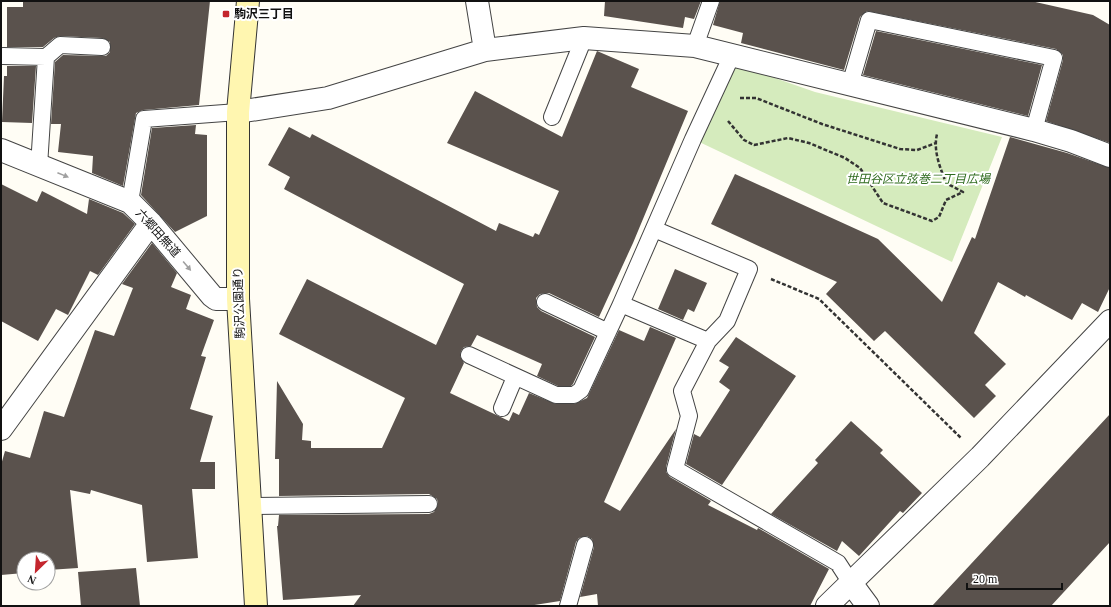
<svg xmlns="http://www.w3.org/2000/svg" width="1111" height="607" font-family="'Times New Roman','Noto Sans JP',serif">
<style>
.green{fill:#d5ebbd}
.building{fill:#5a524d}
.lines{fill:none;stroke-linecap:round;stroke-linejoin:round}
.lane-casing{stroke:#444;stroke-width:18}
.street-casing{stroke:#444;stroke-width:24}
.secondary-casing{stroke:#333;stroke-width:24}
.path{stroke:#333;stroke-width:2.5;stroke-dasharray:4 2;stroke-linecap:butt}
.lane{stroke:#fff;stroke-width:16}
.street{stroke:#fff;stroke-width:22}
.secondary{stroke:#fff6b0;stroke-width:22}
.oneway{fill:#a0a0a0}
.poi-dot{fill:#c4262e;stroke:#fff;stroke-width:1.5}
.labels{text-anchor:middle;stroke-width:4;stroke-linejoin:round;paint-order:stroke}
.poi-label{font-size:12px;font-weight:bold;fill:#111;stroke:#fff;text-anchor:start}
.park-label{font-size:12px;font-style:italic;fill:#2f6b1f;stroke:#fff}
.street-label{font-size:12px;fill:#111;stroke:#fff}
</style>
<rect width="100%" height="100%" fill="#fffdf5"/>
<!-- green -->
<path class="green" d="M735 64 815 92 1002 137 952 262 693 139Z"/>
<!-- building -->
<path class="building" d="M23 1H210L199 105 143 110 136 113 123 186 92 173 93 156 58 152 61 124H51L55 62 63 55 106 56 110 52V42L102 38 60 36 54 38 43 47H7V7H23Z
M605 1H701L694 19 685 17 683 28 604 16Z
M720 1H1031L1093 15 1110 25V143L1046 121 1063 60V55L1056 49 867 11 860 17 844 70 741 43 743 33 713 25Z
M876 31 1042 65 1028 116 863 75Z
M597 51 639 69 631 87 688 111 633 243 599 317 549 293 540 294 536 298 537 307 541 311 595 337 573 384 571 386H558L537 376 542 364 477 335 471 346 464 347 461 351 460 356 464 363 450 393 509 421 513 412 519 415 529 393 556 404H574L587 398 619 330 644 341 650 327 676 338 604 502 620 511 676 429 666 467V472L670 477 711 501 708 505 757 530 758 528 829 569 810 606H598L597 594 580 597 594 547 592 539 587 536 579 538 576 542 560 601 528 606H353L361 595 283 600 277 526H278L279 515 429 514 434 512 438 504 437 499 429 494 279 496V459H275L277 381 303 424 302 440 311 441V448H382L405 398 279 334 307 279 436 345 464 284 284 189 290 177 268 165 289 127 310 138 312 134 496 231 499 223 533 237 535 233 539 235 559 191 447 143 475 91 562 137Z
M7 66H36L32 123 2 122 4 76H7Z
M196 125 195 134 207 135V216L175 232 141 195 152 128Z
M1010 137 1067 153 1110 168V287L1098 312 1082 303 1072 320 1026 295 1025 297 998 282 974 333 1006 364 985 385 996 396 974 418 885 331 874 341 826 294 837 282 711 224 735 174 878 239 942 302 972 237 975 239Z
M1 184 37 202 42 191 87 214 89 199 123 213 135 224 98 275 90 271 68 315 56 309 38 341 1 321Z
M152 243 177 273 171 287 191 295 186 309 214 320 201 356 206 357 190 409 213 416 200 462H215V489H192L198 558 147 562 142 505 91 490 90 494 70 490 78 568 48 570V559H24V573L1 575V465L5 451 30 458 44 411 64 417 95 330 114 336 133 288 122 284Z
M675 269 707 283 694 312 688 309 683 320 658 309Z
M736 337 796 376 722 485 686 464 694 434 700 437 730 390 719 382 729 367 719 361Z
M1110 414V542L1051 606H932Z
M851 421 883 450 880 453 922 493 903 513 900 511 859 556 842 541 837 551 771 514 818 463 815 460Z
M136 568 140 606H81L78 572Z"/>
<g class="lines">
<!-- lane casing -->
<g class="lane-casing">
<path id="lane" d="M695 46 711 1
M3 56 46 57 60 45 102 47
M850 85 869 20 1054 58 1034 130
M552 117 584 38
M39 166 46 57
M130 202 144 119 238 112
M654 229 749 269 727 321 708 341
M545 302 608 332
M621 304 708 341 682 391 689 416 675 469 838 563 851 583
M469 355 556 395H574L581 390 621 304 693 139 732 55
M502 408 515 377
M250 506 429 504
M568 606 585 545"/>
</g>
<!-- street casing -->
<g class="street-casing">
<path id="street" d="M477 1 485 50
M238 112 328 98 485 50 584 38 695 46 1034 130 1071 141 1110 156
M1 150 130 202 151 223 212 296 216 299H238
M1 429 151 223
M851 583 868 606
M827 606 980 457 1110 321"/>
</g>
<!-- secondary casing -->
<g class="secondary-casing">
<path id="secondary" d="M248 1 238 112V299L256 606"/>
</g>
<!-- path -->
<path class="path" d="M740 98H756L822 124 900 149 917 150 936 143
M728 121 744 140 754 145 788 138 809 143 845 158 860 168 883 203 932 221 939 217 946 200 963 192 946 183C940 167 933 151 937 134
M771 279 819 299 961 438"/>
<!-- lane -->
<use href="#lane" class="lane"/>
<!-- street -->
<use href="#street" class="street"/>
<!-- secondary -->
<use href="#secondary" class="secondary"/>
</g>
<!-- one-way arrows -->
<defs><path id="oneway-solid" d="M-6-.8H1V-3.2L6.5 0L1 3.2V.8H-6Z"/></defs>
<g class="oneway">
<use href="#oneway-solid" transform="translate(63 175) rotate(22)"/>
<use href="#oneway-solid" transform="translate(187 266) rotate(50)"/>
</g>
<!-- markers -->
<rect class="poi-dot" x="222" y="10" width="8" height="8" rx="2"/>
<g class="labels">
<!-- poi labels -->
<g class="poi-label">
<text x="234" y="18">駒沢三丁目</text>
</g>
<!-- park labels -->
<g class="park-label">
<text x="918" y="183">世田谷区立弦巻二丁目広場</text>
</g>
<!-- street labels -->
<g class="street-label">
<text transform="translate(158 233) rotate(48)" y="4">六郷田無道</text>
<text transform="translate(239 303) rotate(-92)" y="4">駒沢公園通り</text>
</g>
</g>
<!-- border -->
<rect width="1111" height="607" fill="none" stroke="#111111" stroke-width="4"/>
<!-- north arrow -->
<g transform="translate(36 571) rotate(205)"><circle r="19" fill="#ffffff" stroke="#a0a0a0"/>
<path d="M0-3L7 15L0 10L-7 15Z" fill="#c4262e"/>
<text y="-6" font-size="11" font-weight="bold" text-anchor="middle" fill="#111111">N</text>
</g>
<!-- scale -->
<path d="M967 583v6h95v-6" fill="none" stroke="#111111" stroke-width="2"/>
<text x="973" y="583" font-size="12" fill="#111111" stroke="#ffffff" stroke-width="3" paint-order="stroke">20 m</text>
</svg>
